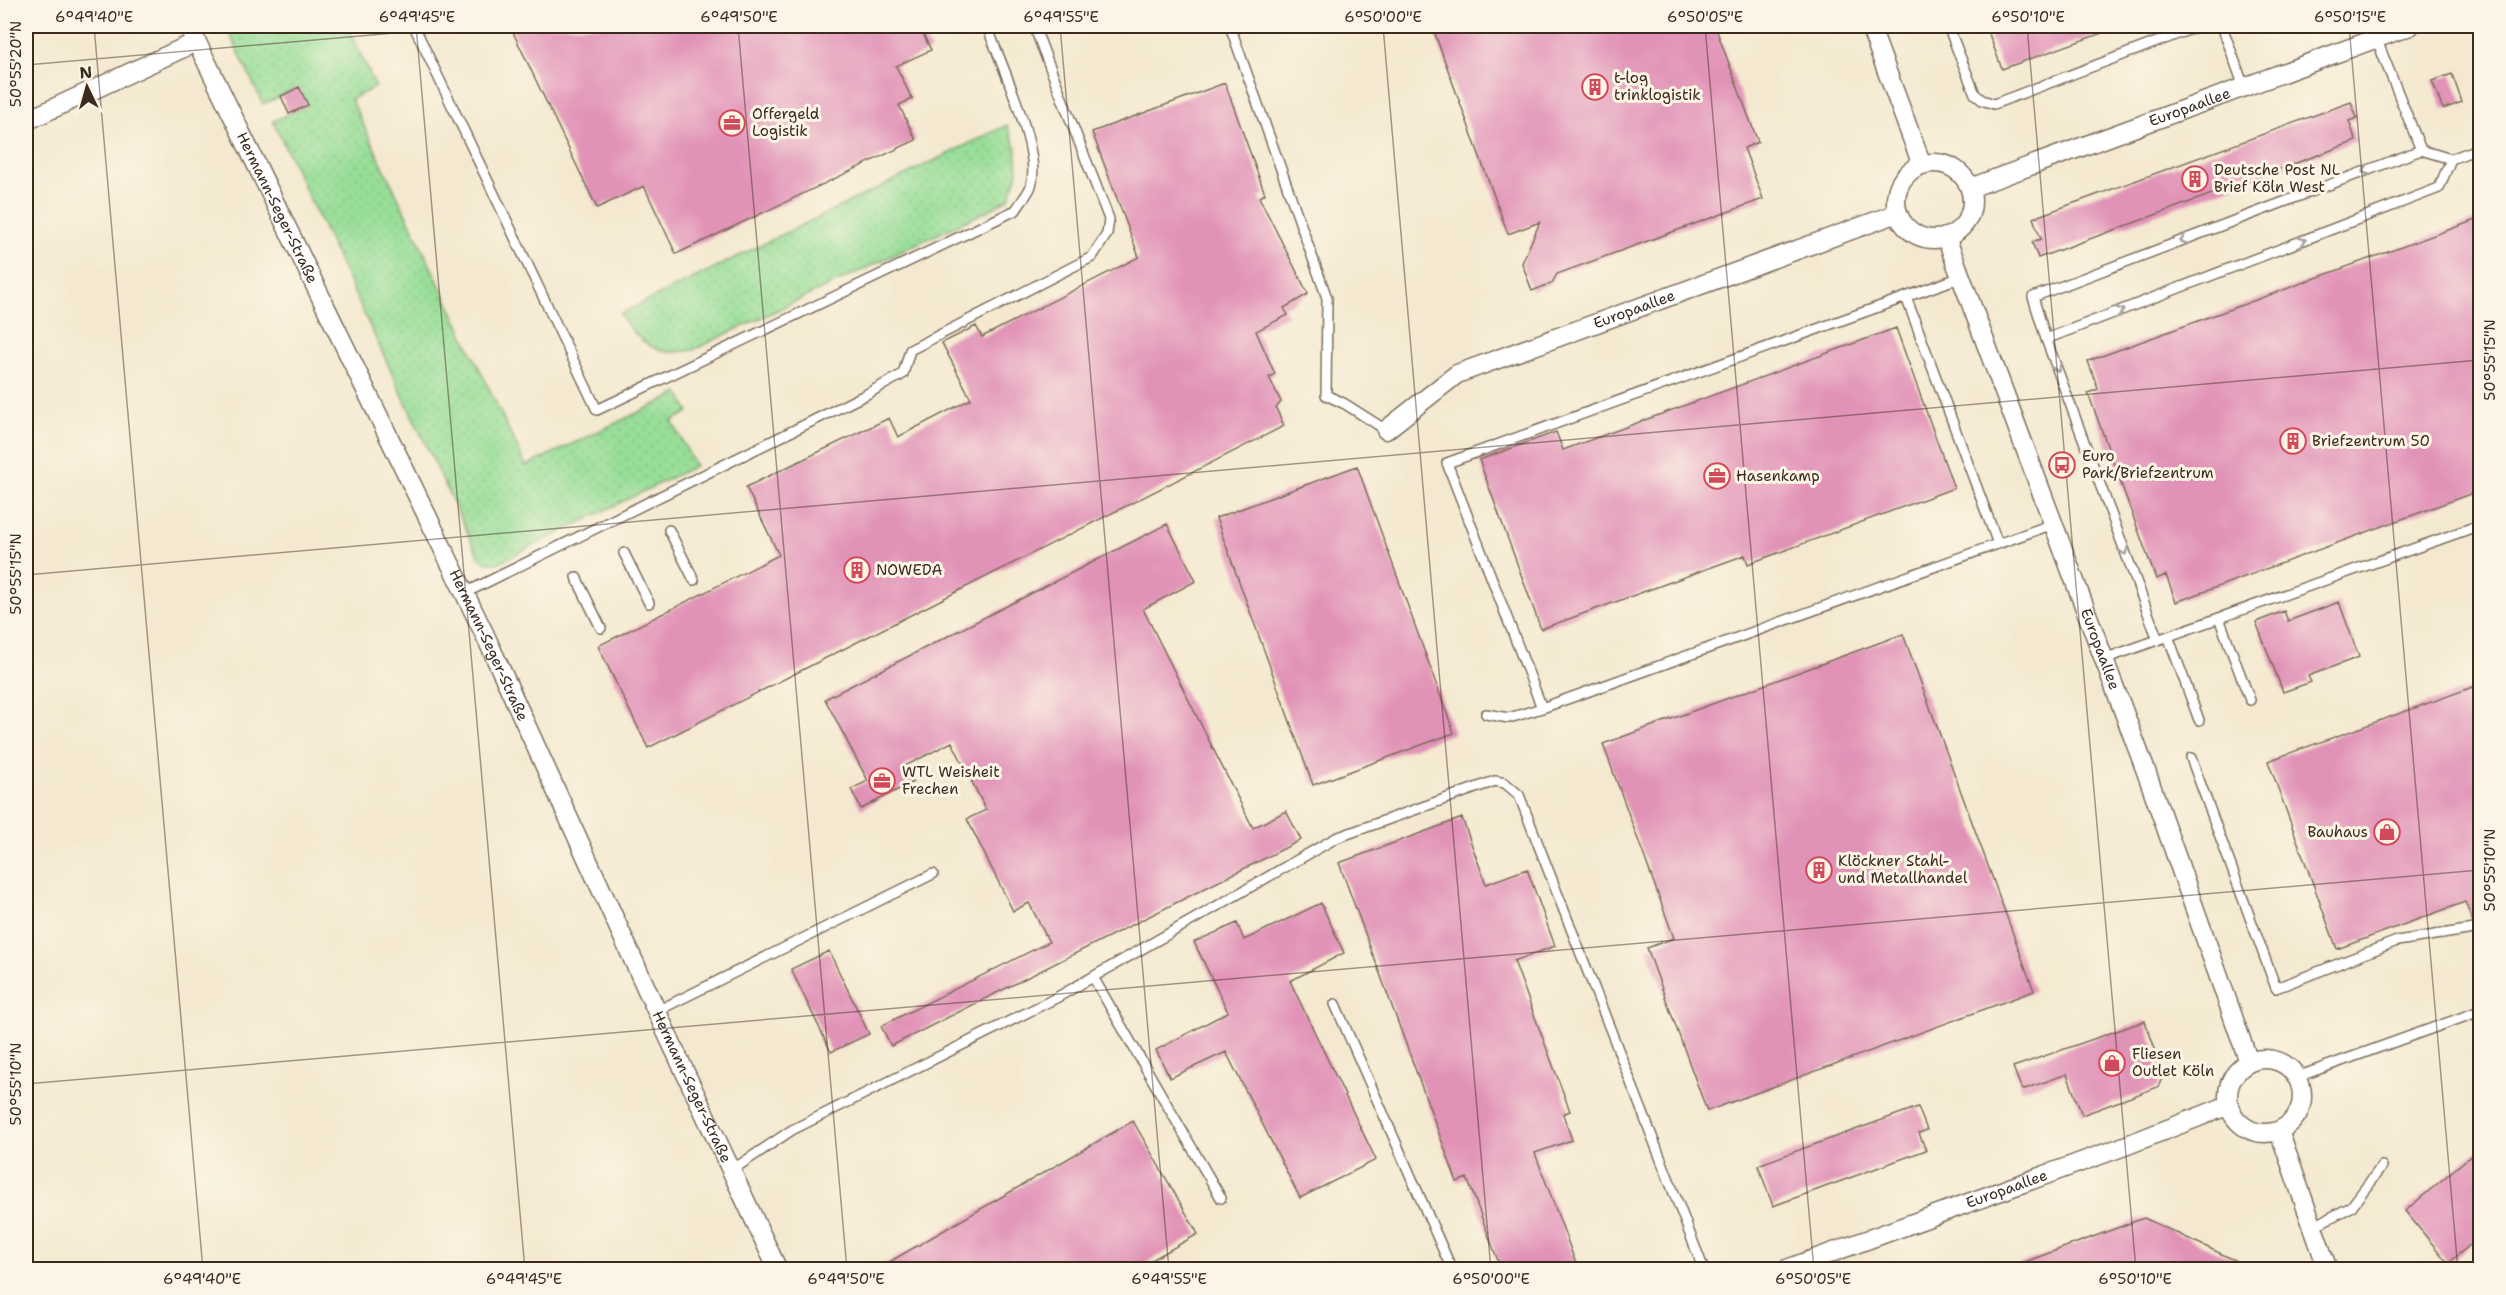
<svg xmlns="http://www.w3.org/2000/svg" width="2506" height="1295" font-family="'Shantell Sans',sans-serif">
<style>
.grass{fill:url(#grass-dots);stroke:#6a845b;stroke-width:1.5}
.building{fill:#e192b7}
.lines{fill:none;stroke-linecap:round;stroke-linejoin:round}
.service-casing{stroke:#7c6d5c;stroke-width:12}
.minor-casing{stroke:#7c6d5c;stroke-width:21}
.service{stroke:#fff;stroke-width:9}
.minor{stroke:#fff;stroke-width:18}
.oneway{stroke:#a79f9a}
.ticks{fill:none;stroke:#3b2a1e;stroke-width:1.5;stroke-opacity:0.45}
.labels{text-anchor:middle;stroke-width:6;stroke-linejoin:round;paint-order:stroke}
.poi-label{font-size:15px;fill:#3b2a1e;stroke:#fcf5e5;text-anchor:start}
.street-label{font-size:15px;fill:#3b2a1e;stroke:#fcf5e5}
.neatline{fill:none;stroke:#3b2a1e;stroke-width:2}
.ticks-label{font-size:15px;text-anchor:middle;fill:#3b2a1e}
</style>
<defs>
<pattern id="grass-dots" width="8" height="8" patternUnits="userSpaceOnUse" patternTransform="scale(1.5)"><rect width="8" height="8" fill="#98de98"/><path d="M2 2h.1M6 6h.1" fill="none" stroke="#84bf83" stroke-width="1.8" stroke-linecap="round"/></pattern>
</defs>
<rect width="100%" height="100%" fill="#fcf5e5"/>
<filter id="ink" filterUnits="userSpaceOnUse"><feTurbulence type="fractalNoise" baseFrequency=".0167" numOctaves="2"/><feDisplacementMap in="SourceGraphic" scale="12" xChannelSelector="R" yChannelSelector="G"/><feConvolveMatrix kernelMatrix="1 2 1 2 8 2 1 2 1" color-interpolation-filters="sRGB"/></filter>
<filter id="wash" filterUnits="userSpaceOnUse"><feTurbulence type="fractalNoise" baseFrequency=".008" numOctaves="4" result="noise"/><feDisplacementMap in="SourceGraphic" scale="24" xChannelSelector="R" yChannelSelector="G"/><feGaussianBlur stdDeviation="1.35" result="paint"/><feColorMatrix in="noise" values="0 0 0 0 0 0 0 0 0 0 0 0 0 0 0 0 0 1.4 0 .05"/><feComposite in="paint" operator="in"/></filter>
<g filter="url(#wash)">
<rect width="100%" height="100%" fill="#f4e9d0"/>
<!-- grass -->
<path class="grass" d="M226 26H347L376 87 351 99 526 466 679 393 689 412 672 421 695 466 500 562C491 564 486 563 479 557L273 121 307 105 299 88 263 104Z
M1007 125 1016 147 1018 173 1009 198 993 208 693 350C685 351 676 353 668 352 646 349 631 331 620 314Z"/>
<g id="blocks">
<!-- building -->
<path class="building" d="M510 26H919L931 50 896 66 912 99 899 105 916 140 676 254 644 186 597 208Z
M1432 26H1715L1758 142 1744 148 1763 199 1557 274 1552 283 1532 291 1522 263 1540 222 1508 234Z
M1986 26H2116V28L2002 69Z
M2452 74 2462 102 2443 109 2432 81Z
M1225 83 1265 194 1259 197 1308 294 1284 308 1288 315 1256 331 1275 374 1269 377 1281 402 1276 408 1284 426 648 748 598 646 779 555 746 487 889 418 898 437 971 399 942 343 976 326 982 337 1139 257 1092 132Z
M299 87 308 105 289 114 281 96Z
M2351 102 2357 118 2349 121 2356 141 2038 258 2032 242 2041 239 2033 218Z
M2481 218V490L2176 602 2166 575 2156 579 2088 393 2098 389 2088 361Z
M1896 328 1954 488 1748 564 1745 555 1541 629 1479 460 1556 432 1563 450Z
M1357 466 1454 733 1313 785 1216 518Z
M1167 524 1196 581 1143 609 1253 828 1286 811 1301 840 891 1046 881 1026 1049 942 1029 903 1013 911 967 819 986 810 952 742 905 766 913 782 861 809 851 789 868 781 825 699Z
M2339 602 2359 657 2308 676 2311 682 2283 692 2256 622 2284 611 2288 621Z
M1903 634 2034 991 1707 1111 1647 948 1674 938 1603 744Z
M2481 684V921L2473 922 2465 902 2337 949 2268 761Z
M1462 818 1486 884 1527 869 1555 946 1514 961 1570 1111 1563 1114 1572 1140 1535 1153 1578 1269H1501L1467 1178 1457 1182 1339 863Z
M1321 903 1344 953 1290 981 1376 1160 1300 1198 1226 1052 1170 1078 1156 1050 1228 1012 1194 942 1237 923 1244 940Z
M829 951 869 1034 831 1052 791 969Z
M2145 1021 2164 1074 2158 1087 2082 1115 2067 1074 2022 1090 2013 1067Z
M1918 1107 1927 1130 1919 1133 1926 1150 1773 1206 1758 1165Z
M1133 1121 1198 1234 1136 1269H877Z
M2481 1147V1236L2448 1263 2405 1211Z
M2144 1218 2254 1269H2011V1267Z"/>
</g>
</g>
<g filter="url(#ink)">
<use href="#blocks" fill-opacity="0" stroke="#7c6d5c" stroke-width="1.5"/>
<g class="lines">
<!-- service casing -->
<g class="service-casing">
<path id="service" d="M414 26 597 410 1016 210C1020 203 1028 194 1031 186 1042 151 1000 62 987 26
M1230 26 1327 298 1326 395 1345 404 1386 430
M1948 26 1975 94 1982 100 1994 104 2199 26
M2222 26 2244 87
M2376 38 2421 150 2451 159 2480 148
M1961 277 1447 463 1542 708 2053 524
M1906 297 1998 544
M2046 339 2439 188 2451 159
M669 530 694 580
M624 553 649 603
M576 577 601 628
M465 593 865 395 903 374 910 350 1092 257 1107 234 1109 219 1034 26
M2219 618 2250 700
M2168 636 2199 720
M2158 640 2046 339 2033 297 2421 150
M2104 659 2480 525
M1486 714 1509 718 1542 708
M2191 758 2276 988 2397 941 2480 928
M1093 977 1221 1198
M1335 1004 1452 1270
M657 1011 933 874
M2297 1077 2480 1011
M732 1170 792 1130 1056 998 1336 838 1495 781 1505 783 1519 795 1704 1270
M2312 1227 2351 1207 2382 1166"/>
</g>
<!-- minor casing -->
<g class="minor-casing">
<g id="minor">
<path id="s1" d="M189 26 485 635 668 1036 778 1270"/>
<path d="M1870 26 1922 165"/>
<path d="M26 121 196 42"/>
<circle cx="1934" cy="201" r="38"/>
<path id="s2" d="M1970 188 2410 26"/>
<path id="s3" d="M1946 237 2147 774 2249 1062"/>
<path id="s4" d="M1386 430 1457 374 1898 213"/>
<circle cx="2265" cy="1096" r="37"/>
<path d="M2279 1131 2328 1270"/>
<path id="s5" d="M1784 1270 2122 1147 2229 1105"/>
</g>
</g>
<!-- service -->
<use href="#service" class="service"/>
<!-- minor -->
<use href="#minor" class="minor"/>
</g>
<!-- one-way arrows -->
<defs><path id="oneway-chevron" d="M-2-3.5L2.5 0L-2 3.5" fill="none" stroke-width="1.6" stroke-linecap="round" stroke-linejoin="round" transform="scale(1.5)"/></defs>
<g class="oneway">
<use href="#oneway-chevron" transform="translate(2366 171) rotate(159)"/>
<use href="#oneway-chevron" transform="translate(2184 240) rotate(159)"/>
<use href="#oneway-chevron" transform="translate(2302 241) rotate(-21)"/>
<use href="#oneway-chevron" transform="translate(2120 311) rotate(-21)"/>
<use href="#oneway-chevron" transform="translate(2057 368) rotate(70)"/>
<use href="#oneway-chevron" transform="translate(2124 551) rotate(70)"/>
</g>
</g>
<!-- ticks -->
<path class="ticks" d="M94 26 203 1270M416 26 525 1270M738 26 847 1270M1060 26 1169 1270M1383 26 1491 1270M1705 26 1814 1270M2027 26 2136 1270M2349 26 2458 1270M26 65 475 26M26 575 2480 360M26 1084 2480 870"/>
<!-- icons -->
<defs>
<g id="building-ring" transform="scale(1.35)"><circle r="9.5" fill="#fcf5e5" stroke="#d1495b" stroke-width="1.5"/><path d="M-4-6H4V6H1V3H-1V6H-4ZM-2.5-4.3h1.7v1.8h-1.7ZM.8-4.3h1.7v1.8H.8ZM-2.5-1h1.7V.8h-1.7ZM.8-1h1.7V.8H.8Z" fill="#d1495b"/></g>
<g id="office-ring" transform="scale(1.35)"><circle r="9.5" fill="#fcf5e5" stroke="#d1495b" stroke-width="1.5"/><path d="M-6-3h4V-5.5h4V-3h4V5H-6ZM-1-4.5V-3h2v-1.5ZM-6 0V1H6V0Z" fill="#d1495b"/></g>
<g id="bus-ring" transform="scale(1.35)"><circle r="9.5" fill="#fcf5e5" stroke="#d1495b" stroke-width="1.5"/><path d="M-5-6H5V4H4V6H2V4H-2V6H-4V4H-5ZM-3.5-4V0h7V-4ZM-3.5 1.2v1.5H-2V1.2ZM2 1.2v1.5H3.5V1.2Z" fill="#d1495b"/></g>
<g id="shop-ring" transform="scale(1.35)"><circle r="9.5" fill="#fcf5e5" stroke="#d1495b" stroke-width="1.5"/><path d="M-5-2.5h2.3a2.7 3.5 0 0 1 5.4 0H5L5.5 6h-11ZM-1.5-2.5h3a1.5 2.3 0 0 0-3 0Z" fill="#d1495b"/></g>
</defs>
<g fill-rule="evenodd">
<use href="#building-ring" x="1595" y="87"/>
<use href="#office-ring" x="732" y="123"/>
<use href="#building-ring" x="2195" y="179"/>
<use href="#building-ring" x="2293" y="441"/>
<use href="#bus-ring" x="2062" y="465"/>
<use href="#office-ring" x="1717" y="476"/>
<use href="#building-ring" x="857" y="570"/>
<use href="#office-ring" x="882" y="781"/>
<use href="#shop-ring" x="2387" y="832"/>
<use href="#building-ring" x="1819" y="870"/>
<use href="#shop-ring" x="2112" y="1063"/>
</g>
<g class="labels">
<!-- poi labels -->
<g class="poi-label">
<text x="1614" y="83">t-log<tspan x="1614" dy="17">trinklogistik</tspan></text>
<text x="752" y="119">Offergeld<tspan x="752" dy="17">Logistik</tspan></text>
<text x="2214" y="175">Deutsche Post NL<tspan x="2214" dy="17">Brief Köln West</tspan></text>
<text x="2312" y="446">Briefzentrum 50</text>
<text x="2082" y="461">Euro<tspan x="2082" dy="17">Park/Briefzentrum</tspan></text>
<text x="1736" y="481">Hasenkamp</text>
<text x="876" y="575">NOWEDA</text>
<text x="902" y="777">WTL Weisheit<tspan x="902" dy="17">Frechen</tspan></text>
<text x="2368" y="837" text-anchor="end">Bauhaus</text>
<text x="1838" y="866">Klöckner Stahl-<tspan x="1838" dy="17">und Metallhandel</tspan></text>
<text x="2132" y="1059">Fliesen<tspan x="2132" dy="17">Outlet Köln</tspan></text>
</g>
<!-- street labels -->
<g class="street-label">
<text dy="5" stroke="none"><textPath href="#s2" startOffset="234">Europaallee</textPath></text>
<text dy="5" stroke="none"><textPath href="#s1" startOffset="202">Hermann-Seger-Straße</textPath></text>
<text dy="5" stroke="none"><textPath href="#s4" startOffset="279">Europaallee</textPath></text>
<text dy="5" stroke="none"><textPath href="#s1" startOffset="688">Hermann-Seger-Straße</textPath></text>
<text dy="5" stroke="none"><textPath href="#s3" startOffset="440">Europaallee</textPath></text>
<text dy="5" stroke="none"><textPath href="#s1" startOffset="1174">Hermann-Seger-Straße</textPath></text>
<text dy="5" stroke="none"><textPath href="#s5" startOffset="237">Europaallee</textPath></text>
</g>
</g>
<!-- margin -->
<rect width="2506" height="1295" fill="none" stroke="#fcf5e5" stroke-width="66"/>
<!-- north arrow -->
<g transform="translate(87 87) rotate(355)" stroke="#fcf5e5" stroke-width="4.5" paint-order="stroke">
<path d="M0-4.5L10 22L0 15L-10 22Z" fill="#3b2a1e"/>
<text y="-9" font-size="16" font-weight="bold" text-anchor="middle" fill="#3b2a1e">N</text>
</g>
<rect x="33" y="33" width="2440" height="1229" class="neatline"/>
<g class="ticks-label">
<text x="94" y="22">6°49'40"E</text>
<text x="417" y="22">6°49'45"E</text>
<text x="739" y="22">6°49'50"E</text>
<text x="1061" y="22">6°49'55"E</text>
<text x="1383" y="22">6°50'00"E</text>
<text x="1705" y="22">6°50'05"E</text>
<text x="2028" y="22">6°50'10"E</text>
<text x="2350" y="22">6°50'15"E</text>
<text transform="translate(16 64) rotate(-90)" y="5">50°55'20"N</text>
<text transform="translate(2490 360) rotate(-90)" y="5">50°55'15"N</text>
<text transform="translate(16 574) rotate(-90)" y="5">50°55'15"N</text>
<text transform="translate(2490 870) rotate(-90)" y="5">50°55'10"N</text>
<text transform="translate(16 1084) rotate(-90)" y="5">50°55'10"N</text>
<text x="202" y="1284">6°49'40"E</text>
<text x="524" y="1284">6°49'45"E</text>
<text x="846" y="1284">6°49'50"E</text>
<text x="1169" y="1284">6°49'55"E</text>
<text x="1491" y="1284">6°50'00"E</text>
<text x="1813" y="1284">6°50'05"E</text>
<text x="2135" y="1284">6°50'10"E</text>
</g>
</svg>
